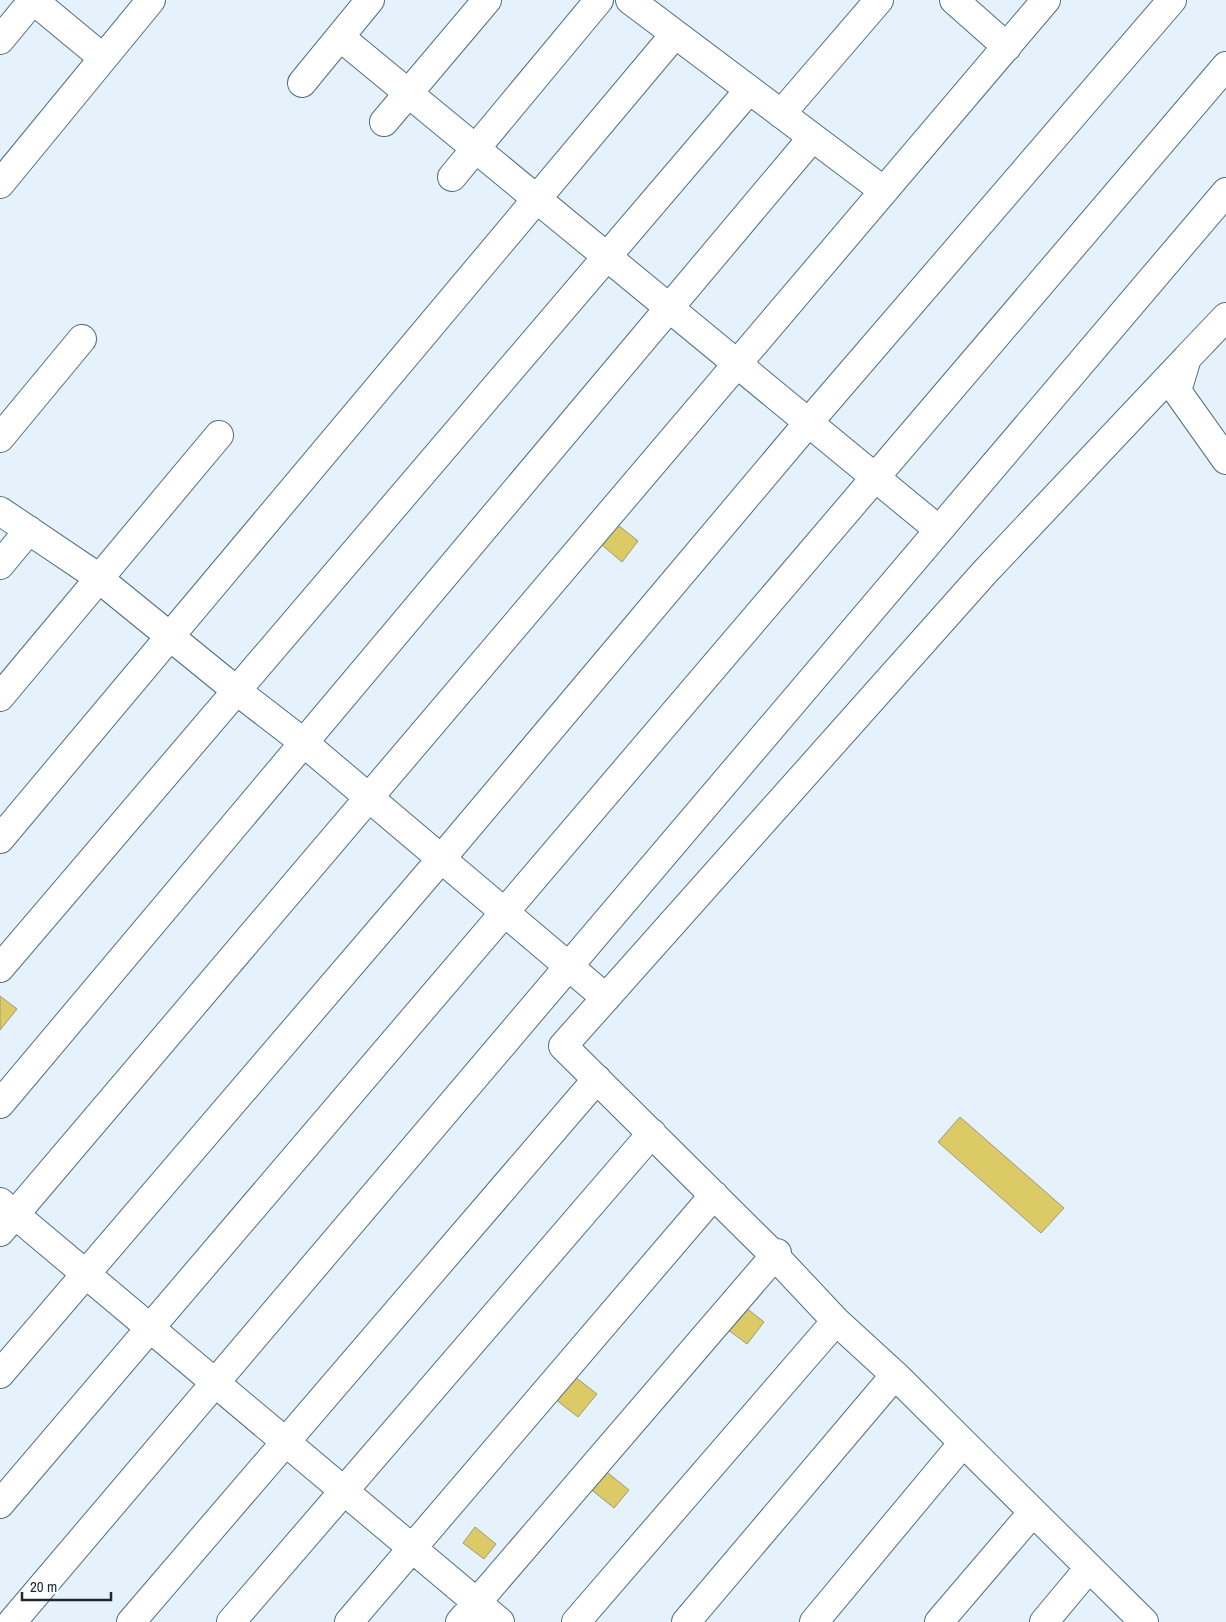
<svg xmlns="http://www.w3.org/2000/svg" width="1226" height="1622" font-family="'Archivo Narrow',sans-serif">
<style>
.building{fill:#dcca67;stroke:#9f9977}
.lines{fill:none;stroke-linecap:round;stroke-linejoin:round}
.minor-casing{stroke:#506e84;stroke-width:30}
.minor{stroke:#fff;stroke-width:28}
</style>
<rect width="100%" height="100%" fill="#e5f2fc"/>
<!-- building -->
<path class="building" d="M618 525 638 541 622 562 602 545Z
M0 996 17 1009 0 1030Z
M960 1117 1064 1208 1041 1233 938 1142Z
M745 1307 764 1322 747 1344 727 1329Z
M574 1376 597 1394 578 1417 555 1399Z
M603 1469 629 1490 614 1508 588 1487Z
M475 1527 496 1544 484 1559 463 1543Z"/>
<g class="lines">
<!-- minor casing -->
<g class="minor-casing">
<path id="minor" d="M33 0 103 58
M630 0 884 191
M954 0 1007 47
M340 37 939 530
M0 40 33 0
M302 83 370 0
M781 114 879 0
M384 122 487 0
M452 177 599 0
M0 184 151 0
M1226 317 1187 358 1177 391 1226 460
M0 438 82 339
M0 511 92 573 237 691 303 742 606 998
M0 565 29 530
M0 697 219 435
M0 839 675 34
M0 968 749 90
M0 1104 812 138
M0 1202 500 1622
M0 1232 1046 0
M0 1374 441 859 808 423 1172 0
M0 1504 1226 66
M12 1622 1226 192
M131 1622 597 1079
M231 1622 652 1133
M349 1622 714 1195
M460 1622 777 1253
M576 1622 836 1321
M686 1622 895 1375
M814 1622 963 1443
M939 1622 1033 1512
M1044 1622 1089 1568
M1144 1622 895 1375 836 1321 774 1255 563 1046 984 573 1187 358"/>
</g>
<!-- minor -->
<use href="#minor" class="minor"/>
</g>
<!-- scale -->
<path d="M22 1592v8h89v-8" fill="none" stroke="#1c2832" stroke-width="2.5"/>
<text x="30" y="1592" font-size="15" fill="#1c2832" stroke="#fdfdfd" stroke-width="4" paint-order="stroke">20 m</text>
</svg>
